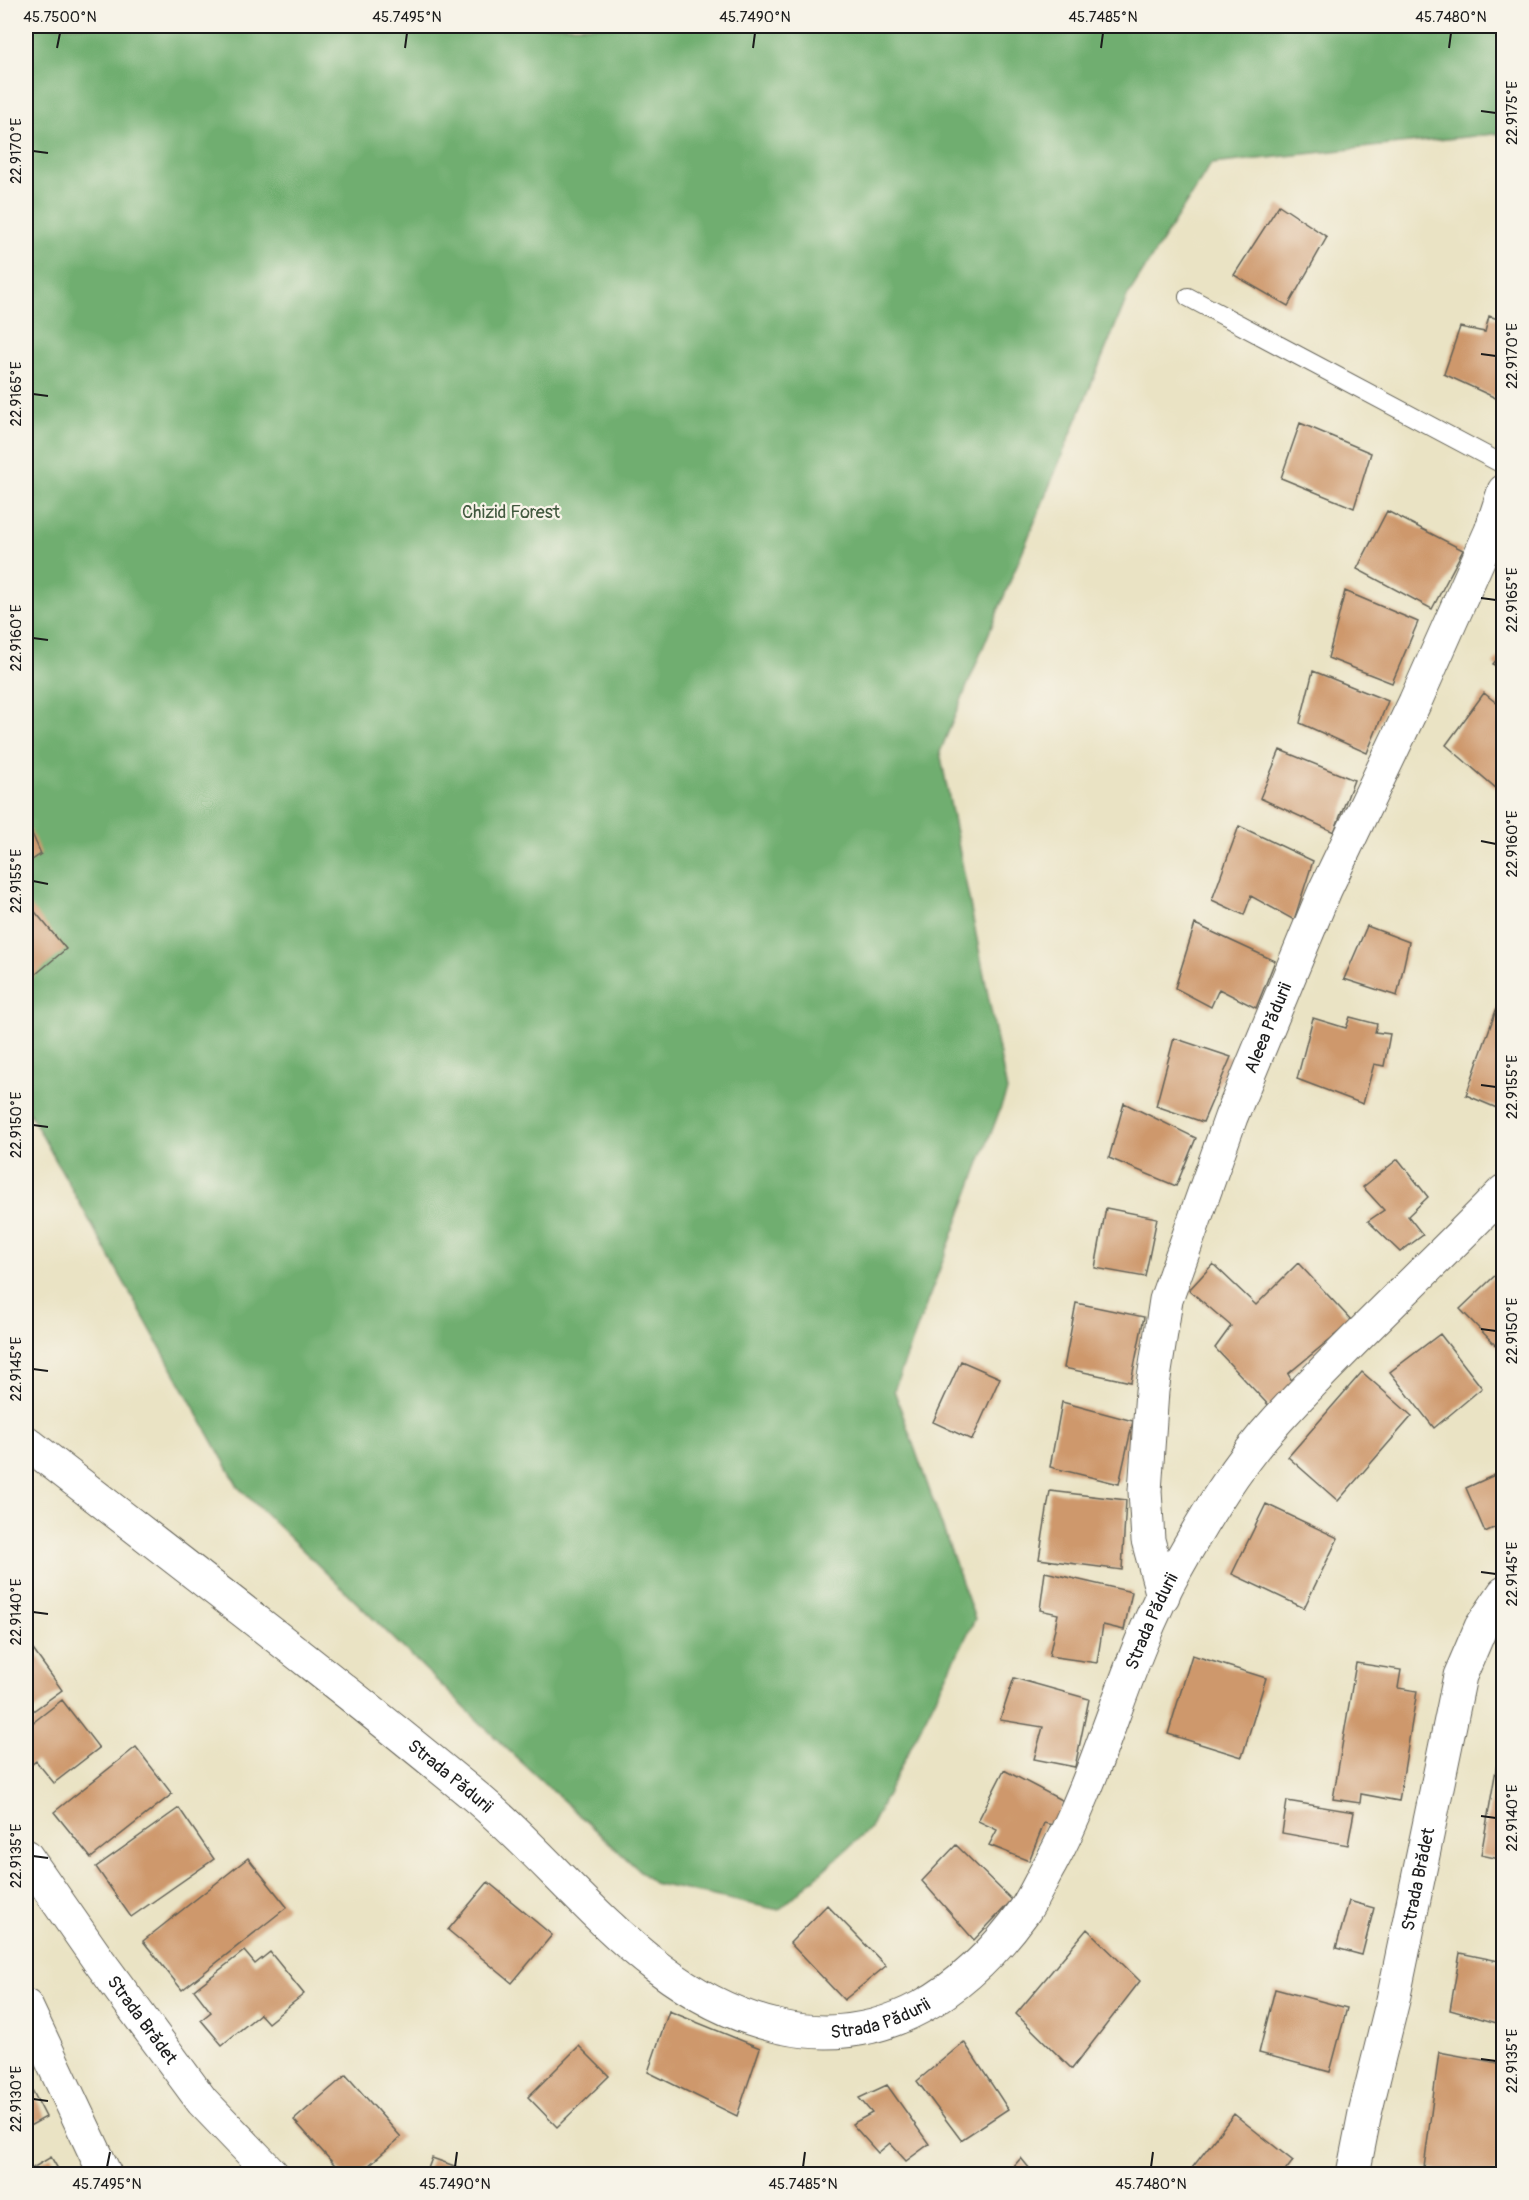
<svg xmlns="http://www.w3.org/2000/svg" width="1529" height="2200" font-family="Pangolin,sans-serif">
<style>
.forest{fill:#6fae6f;stroke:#466546;stroke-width:1.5}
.building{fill:#ce986c}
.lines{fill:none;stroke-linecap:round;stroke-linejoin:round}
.service-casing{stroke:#646257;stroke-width:20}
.minor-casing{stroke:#646257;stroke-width:35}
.service{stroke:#fff;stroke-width:18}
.minor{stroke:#fff;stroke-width:33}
.ticks{fill:none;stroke:#1c1c1c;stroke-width:2}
.labels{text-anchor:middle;stroke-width:4.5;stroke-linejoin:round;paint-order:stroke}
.park-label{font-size:18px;fill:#42593f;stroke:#f7f3e8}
.street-label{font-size:18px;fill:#1c1c1c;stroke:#f7f3e8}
.neatline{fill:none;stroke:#1c1c1c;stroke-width:2}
.ticks-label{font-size:15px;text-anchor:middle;fill:#1c1c1c}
</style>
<rect width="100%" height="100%" fill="#f7f3e8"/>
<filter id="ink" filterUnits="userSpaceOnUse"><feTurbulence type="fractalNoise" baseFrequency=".0167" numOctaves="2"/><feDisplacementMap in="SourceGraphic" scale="12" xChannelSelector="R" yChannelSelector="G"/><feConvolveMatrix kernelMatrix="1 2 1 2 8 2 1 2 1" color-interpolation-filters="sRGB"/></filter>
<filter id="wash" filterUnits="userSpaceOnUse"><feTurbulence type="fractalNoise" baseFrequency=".008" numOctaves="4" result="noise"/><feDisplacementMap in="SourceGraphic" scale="24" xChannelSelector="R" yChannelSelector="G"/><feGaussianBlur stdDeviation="1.35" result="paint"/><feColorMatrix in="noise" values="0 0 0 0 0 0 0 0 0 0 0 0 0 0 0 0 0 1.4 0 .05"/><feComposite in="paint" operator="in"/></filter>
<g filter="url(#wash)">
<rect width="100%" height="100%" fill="#eae3c4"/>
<!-- forest -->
<path class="forest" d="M26 26H1503V133L1211 164 1128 295 940 752 1007 1091 894 1390 975 1619 870 1828 779 1910 653 1883 505 1747 239 1488 26 1107Z"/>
<g id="blocks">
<!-- building -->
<path class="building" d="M1279 205 1327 237 1288 306 1234 275Z
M1489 316 1504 321V393L1500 400 1444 374 1460 327 1485 332Z
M1300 423 1371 453 1354 508 1281 478Z
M1387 511 1463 550 1432 609 1357 569Z
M1345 591 1418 622 1392 683 1328 658Z
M1504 651V674L1493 664Z
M1313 671 1388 701 1367 753 1300 723Z
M1484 693 1504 709V795L1446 745Z
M1280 750 1354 780 1334 832 1260 798Z
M1239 826 1313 861 1294 920 1251 896 1244 915 1212 900Z
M30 829 41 854 26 864V832Z
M26 901 66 949 30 979 26 973Z
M1195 924 1275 961 1256 1008 1219 989 1211 1007 1175 988Z
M1367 926 1409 942 1397 996 1344 979Z
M1500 999 1504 1000V1111L1466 1095Z
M1350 1017 1377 1024 1375 1032 1390 1034 1384 1066 1374 1064 1363 1104 1297 1079 1313 1018 1346 1028Z
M1174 1038 1231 1057 1203 1122 1156 1106Z
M1124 1103 1196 1138 1176 1186 1109 1158Z
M1398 1159 1428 1197 1408 1216 1423 1235 1400 1252 1368 1221 1384 1210 1363 1187Z
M1106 1208 1157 1218 1145 1277 1095 1268Z
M1298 1263 1352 1321 1288 1374 1296 1388 1273 1410 1215 1348 1231 1326 1189 1290 1213 1264 1256 1305Z
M1504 1267V1354L1460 1309Z
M1076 1303 1144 1317 1131 1382 1064 1368Z
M1440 1334 1482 1388 1434 1428 1390 1372Z
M961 1361 1000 1378 972 1440 933 1422Z
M1362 1372 1412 1416 1338 1501 1288 1457Z
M1062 1402 1133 1421 1119 1484 1050 1467Z
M1499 1473 1501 1478 1504 1477V1528L1502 1524 1485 1532 1466 1488Z
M1050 1491 1126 1500 1122 1570 1039 1559Z
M1266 1504 1338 1538 1304 1608 1232 1574Z
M1045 1572 1132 1592 1124 1630 1103 1625 1097 1663 1049 1656 1058 1614 1040 1610Z
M26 1640 62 1690 26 1716Z
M1192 1655 1266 1678 1242 1757 1168 1734Z
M1356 1663 1401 1670 1398 1688 1417 1691 1399 1801 1361 1794 1360 1803 1333 1799Z
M1014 1678 1089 1699 1075 1767 1034 1759 1043 1727 1000 1720Z
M62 1700 99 1748 54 1783 36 1761 26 1769V1728Z
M1502 1735 1504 1736V1860L1481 1855Z
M136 1747 172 1794 91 1858 54 1812Z
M1004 1770 1063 1801 1058 1826 1044 1823 1029 1861 989 1845 997 1830 978 1821Z
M1287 1801 1354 1812 1348 1845 1282 1833Z
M179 1808 214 1859 131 1917 96 1867Z
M956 1845 1012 1900 974 1940 922 1881Z
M248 1858 287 1907 182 1990 143 1941Z
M488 1882 552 1935 512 1983 448 1930Z
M1349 1901 1374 1908 1362 1955 1336 1948Z
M827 1905 886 1966 844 2000 790 1943Z
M1087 1929 1140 1981 1072 2069 1016 2014Z
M244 1951 255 1964 270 1952 304 1994 268 2023 260 2014 222 2045 201 2020 211 2012 194 1990Z
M1460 1953 1504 1962V2025L1450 2010Z
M1275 1989 1347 2008 1330 2072 1259 2053Z
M669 2011 760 2048 737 2116 648 2072Z
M964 2042 1008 2109 961 2140 917 2081Z
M579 2046 609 2076 557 2127 528 2097Z
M1439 2052 1504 2064V2120L1496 2174H1454L1424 2168Z
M346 2075 401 2137 359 2174H343L294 2120Z
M26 2078 46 2117 26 2128Z
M887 2085 929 2144 906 2161 890 2143 878 2153 852 2124 872 2113 859 2098Z
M1234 2114 1293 2161 1283 2174H1201L1192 2168Z
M51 2157 61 2174H26V2172Z
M432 2158 477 2174H426Z
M1021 2158 1034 2174H1007Z"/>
</g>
</g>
<g filter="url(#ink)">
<use href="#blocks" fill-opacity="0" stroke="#646257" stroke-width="1.5"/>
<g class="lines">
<!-- service casing -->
<g class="service-casing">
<path id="service" d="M1188 297 1504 465"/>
</g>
<!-- minor casing -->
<g class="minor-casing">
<g id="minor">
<path id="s1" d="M26 1442C174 1558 325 1672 470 1792 570 1874 647 1998 781 2027 885 2050 968 1990 1025 1910 1035 1895 1042 1878 1051 1863 1102 1769 1124 1662 1176 1569 1205 1517 1238 1462 1278 1419 1350 1340 1430 1268 1504 1191"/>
<path id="s2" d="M1163 1596 1148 1540 1145 1491 1152 1391 1166 1300 1231 1117 1325 890 1415 702 1491 531 1504 491"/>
<path id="s3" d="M26 1856 99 1961 202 2101 272 2174"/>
<path d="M26 2006 105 2174"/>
<path id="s4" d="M1353 2174 1365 2113 1393 2000 1460 1676 1481 1627 1504 1593"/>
</g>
</g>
<!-- service -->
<use href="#service" class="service"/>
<!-- minor -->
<use href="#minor" class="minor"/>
</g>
</g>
<!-- ticks -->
<path class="ticks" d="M57 48 60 33M405 48 407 33M753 48 755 33M1101 48 1103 33M1449 48 1451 33M1481 111 1496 113M33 151 48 153M1481 354 1496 356M33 394 48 396M1481 598 1496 600M33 638 48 640M1481 841 1496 844M33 881 48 884M1481 1085 1496 1087M33 1125 48 1127M1481 1329 1496 1331M33 1369 48 1371M1481 1572 1496 1574M33 1612 48 1614M1481 1816 1496 1818M33 1856 48 1858M1481 2059 1496 2061M33 2099 48 2101M107 2167 110 2152M455 2167 457 2152M803 2167 805 2152M1151 2167 1153 2152"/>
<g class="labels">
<!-- park labels -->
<g class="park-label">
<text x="511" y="518">Chizid Forest</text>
</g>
<!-- street labels -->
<g class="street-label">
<text dy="6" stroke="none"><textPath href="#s2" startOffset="590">Aleea Pădurii</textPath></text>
<text dy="6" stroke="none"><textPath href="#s1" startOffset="1564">Strada Pădurii</textPath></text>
<text dy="6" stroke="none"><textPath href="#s1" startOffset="540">Strada Pădurii</textPath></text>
<text dy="6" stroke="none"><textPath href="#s4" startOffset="302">Strada Brădet</textPath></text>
<text dy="6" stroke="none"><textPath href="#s1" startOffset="1062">Strada Pădurii</textPath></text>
<text dy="6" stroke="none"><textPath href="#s3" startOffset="201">Strada Brădet</textPath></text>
</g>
</g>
<!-- margin -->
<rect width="1529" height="2200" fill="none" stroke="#f7f3e8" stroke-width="66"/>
<rect x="33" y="33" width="1463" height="2134" class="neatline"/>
<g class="ticks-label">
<text x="60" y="22">45.7500°N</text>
<text x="407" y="22">45.7495°N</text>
<text x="755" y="22">45.7490°N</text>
<text x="1103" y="22">45.7485°N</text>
<text x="1451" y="22">45.7480°N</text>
<text transform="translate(1512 113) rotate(-90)" y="5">22.9175°E</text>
<text transform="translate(16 151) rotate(-90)" y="5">22.9170°E</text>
<text transform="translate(1512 356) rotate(-90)" y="5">22.9170°E</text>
<text transform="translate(16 394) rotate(-90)" y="5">22.9165°E</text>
<text transform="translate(1512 600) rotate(-90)" y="5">22.9165°E</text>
<text transform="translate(16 638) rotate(-90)" y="5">22.9160°E</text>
<text transform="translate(1512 844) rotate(-90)" y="5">22.9160°E</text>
<text transform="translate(16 881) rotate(-90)" y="5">22.9155°E</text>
<text transform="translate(1512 1087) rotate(-90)" y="5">22.9155°E</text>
<text transform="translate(16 1125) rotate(-90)" y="5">22.9150°E</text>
<text transform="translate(1512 1331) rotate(-90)" y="5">22.9150°E</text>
<text transform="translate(16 1369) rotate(-90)" y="5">22.9145°E</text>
<text transform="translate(1512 1574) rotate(-90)" y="5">22.9145°E</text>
<text transform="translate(16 1612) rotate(-90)" y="5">22.9140°E</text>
<text transform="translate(1512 1818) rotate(-90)" y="5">22.9140°E</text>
<text transform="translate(16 1856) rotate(-90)" y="5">22.9135°E</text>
<text transform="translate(1512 2061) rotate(-90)" y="5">22.9135°E</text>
<text transform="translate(16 2099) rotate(-90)" y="5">22.9130°E</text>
<text x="107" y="2189">45.7495°N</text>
<text x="455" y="2189">45.7490°N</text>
<text x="803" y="2189">45.7485°N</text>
<text x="1151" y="2189">45.7480°N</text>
</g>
</svg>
